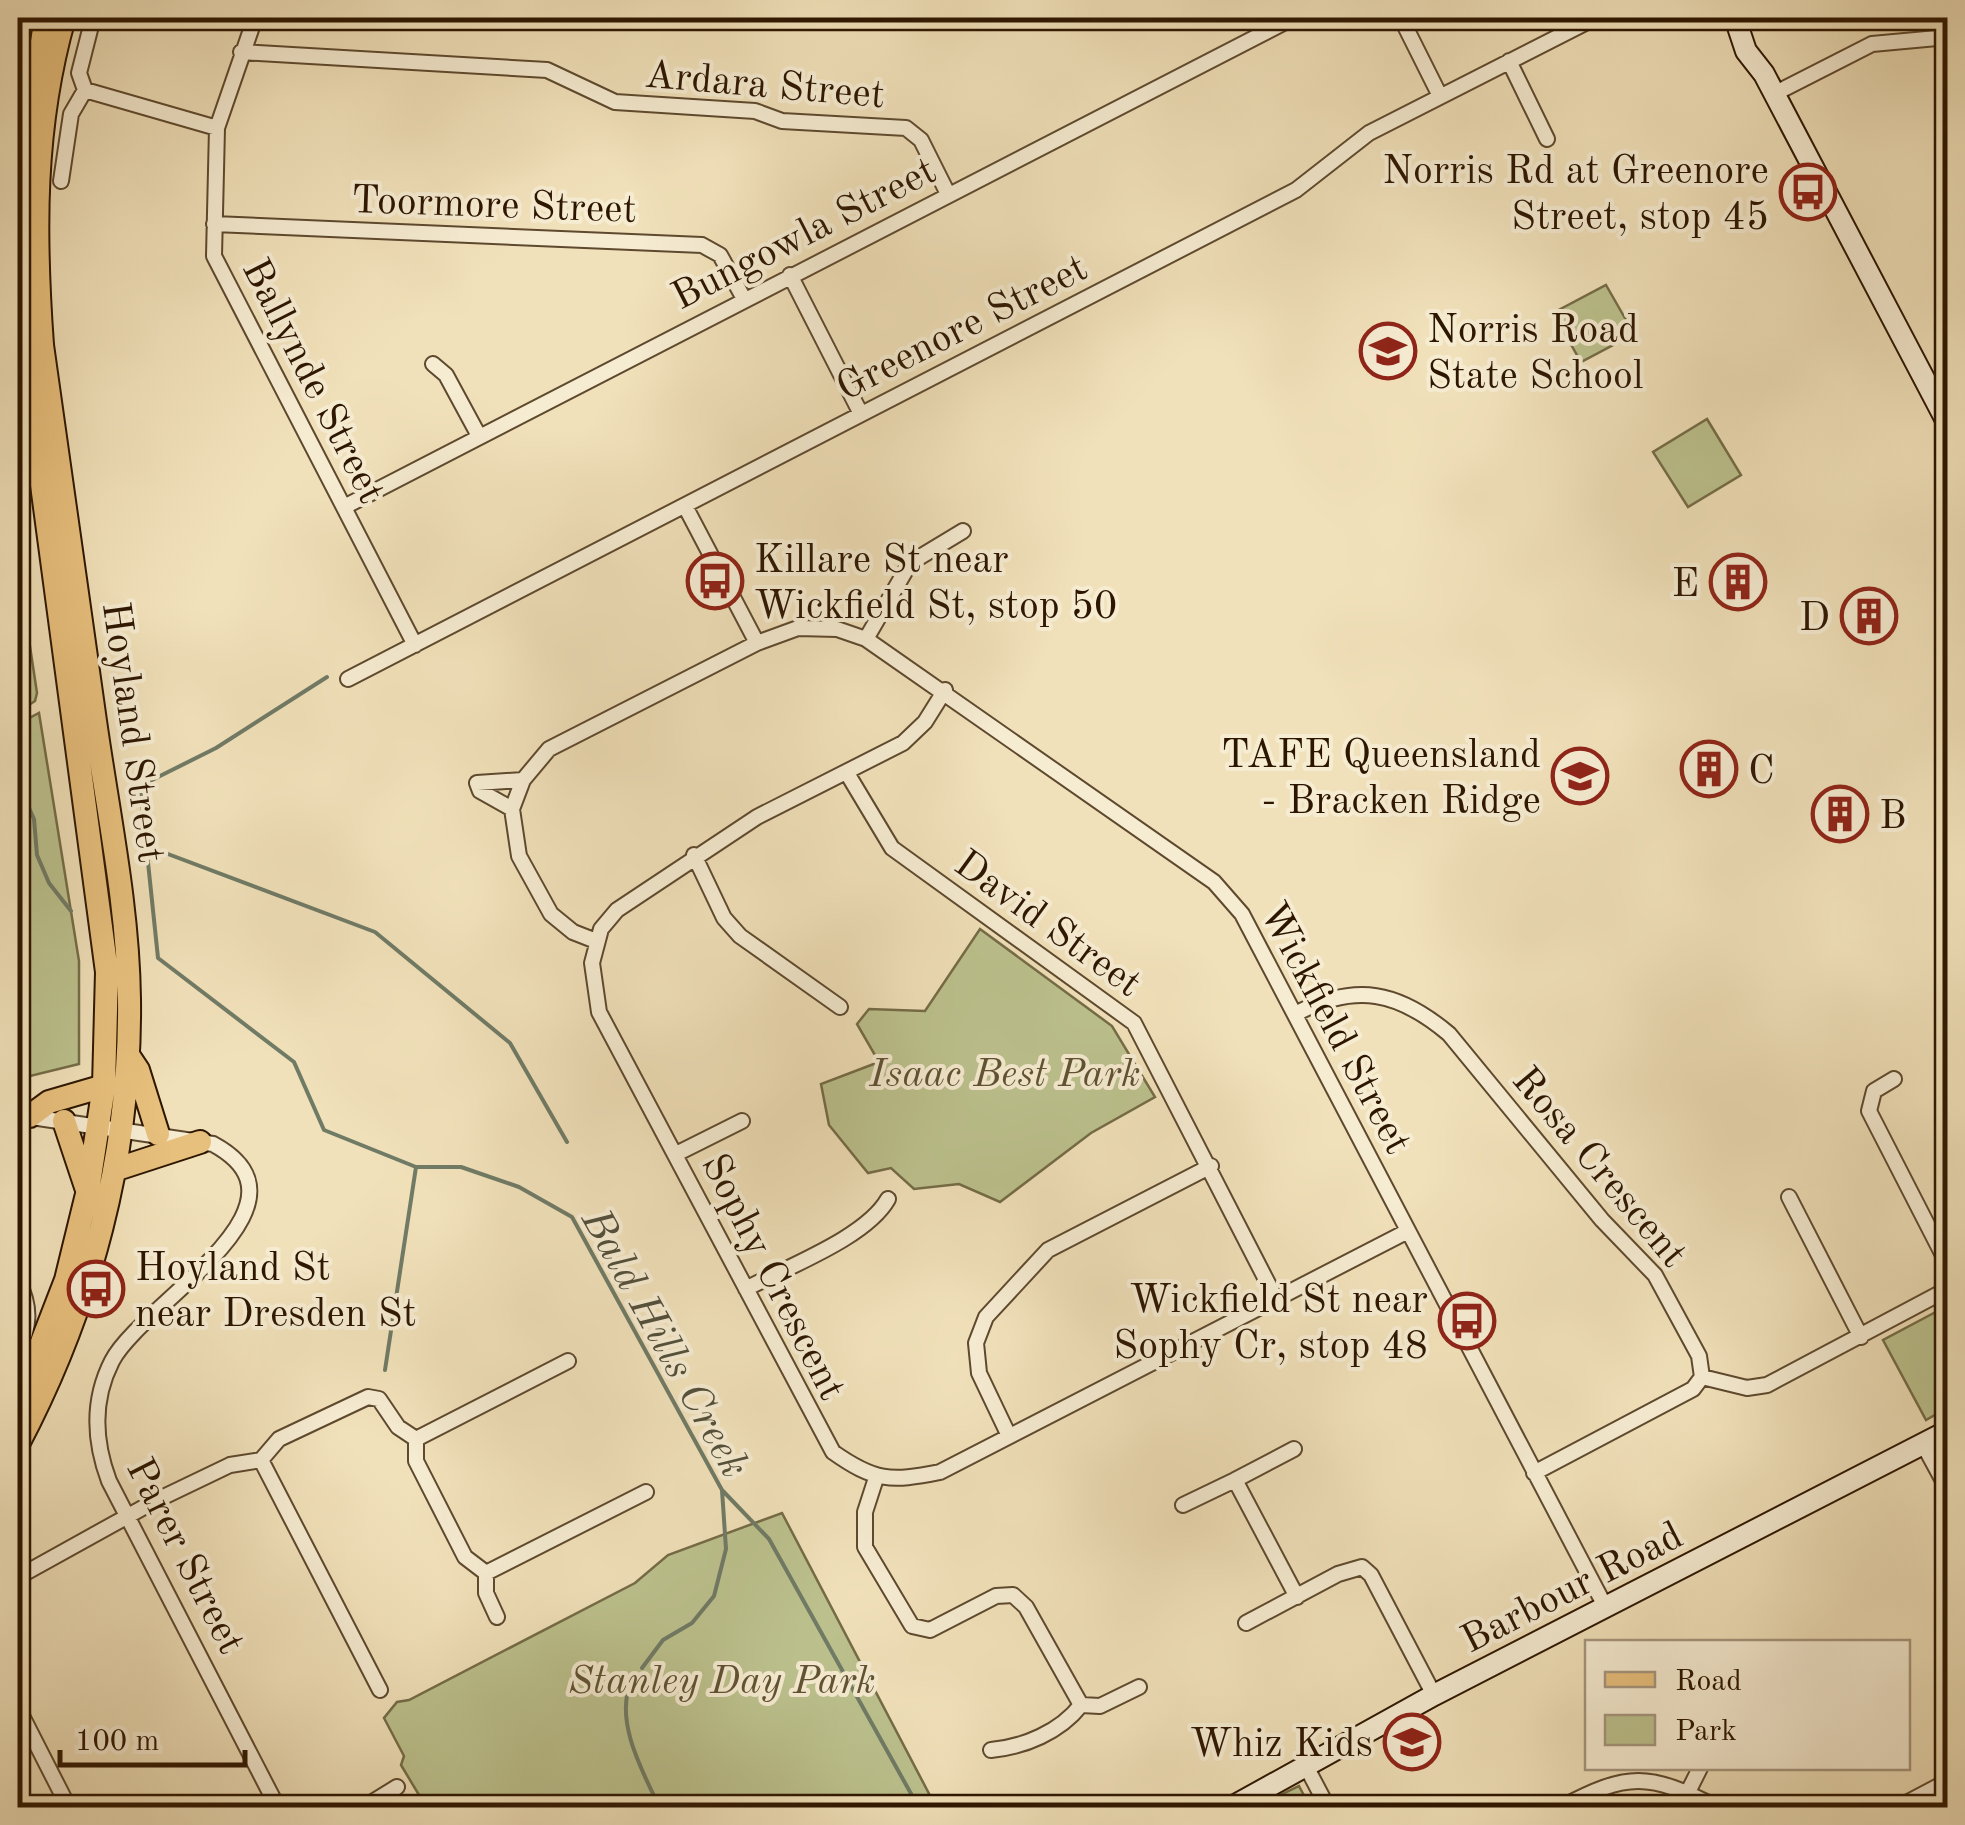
<svg xmlns="http://www.w3.org/2000/svg" width="1965" height="1825" font-family="'Old Standard TT',serif">
<style>
.green{fill:#bcc28e;stroke:#746c47;stroke-width:2.5}
.lines{fill:none;stroke-linecap:round;stroke-linejoin:round}
.stream{stroke:#707b66;stroke-width:4}
.street-casing{stroke:#5e492e;stroke-width:18}
.secondary-casing{stroke:#2d1600;stroke-width:24}
.primary-casing{stroke:#2d1600;stroke-width:26}
.street{stroke:#f6ecd2;stroke-width:14}
.secondary{stroke:#f6ecd2;stroke-width:20}
.primary{stroke:#e8c07d;stroke-width:22}
.labels{text-anchor:middle;stroke-width:8;stroke-linejoin:round;paint-order:stroke}
.street-label{font-size:40px;fill:#2d1600;stroke:#f6ecd2}
.poi-label{font-size:40px;fill:#2d1600;stroke:#f6ecd2;text-anchor:end}
.park-label{font-size:40px;font-style:italic;fill:#5f5232;stroke:#f6ecd2}
.water-label{font-size:42px;font-style:italic;fill:#54513c;stroke:#f6ecd2}
</style>
<rect width="100%" height="100%" fill="#f1e1ba"/>
<filter id="stains"><feTurbulence type="fractalNoise" baseFrequency=".002" numOctaves="4"/><feColorMatrix values="0 0 0 0 .2 0 0 0 0 .09 0 0 0 0 .02 0 0 0 .5 -.17"/></filter>
<radialGradient id="worn" r=".72"><stop offset=".6" stop-color="#630" stop-opacity="0"/><stop offset="1" stop-color="#630" stop-opacity=".3"/></radialGradient>
<!-- green -->
<path class="green" d="M1606 285 1634 334 1581 362 1553 313Z
M1707 419 1741 475 1688 507 1653 452Z
M18 625 28 633 37 693 35 701 20 711Z
M39 713 79 961V1064L18 1079V724Z
M980 929 1112 1026 1155 1097 1091 1133 1000 1202 959 1184 914 1189 891 1168 868 1173 829 1125 821 1084 879 1062 857 1024 869 1009 925 1011Z
M1947 1306V1408L1926 1420 1883 1340Z
M782 1513 936 1807H405L422 1800 401 1765 404 1756 384 1718 397 1702 409 1700 635 1583 668 1555Z
M1299 1786 1310 1807H1256Z"/>
<g class="lines">
<!-- stream -->
<path class="stream" d="M327 677 216 748 140 786 158 958 294 1062 324 1130 416 1167H461L519 1187 572 1217 722 1490 726 1549 714 1596 692 1623 663 1640 642 1668
M18 784 34 819 37 855 49 883 71 911
M144 845 375 932 510 1043 567 1142
M385 1370 416 1167
M722 1490 769 1539 919 1808
M633 1678C612 1717 642 1771 660 1808"/>
<!-- street casing -->
<g class="street-casing">
<path id="street" d="M255 18 217 128 214 256 415 645
M1401 18 1440 96
M241 52 547 70 615 102 755 111 782 121 906 128 921 140 948 194
M1509 61 1547 139
M85 90 217 128
M1774 94 1872 44 1948 37
M61 181 71 114 85 90 79 73 93 18
M214 224 702 245 720 255 744 299
M790 275 861 414
M433 364 446 375 479 436
M685 506 757 643
M344 507 1293 18
M866 639 910 563 963 531
M348 679 1296 190 1369 133 1595 18
M945 690 925 722 903 743 757 817 617 910 601 929 592 963 599 1012 833 1452C874 1481 890 1482 940 1472L1408 1231
M847 773 892 848 1134 1023 1276 1299
M512 809 480 791 477 783 523 780
M694 855 724 918 740 936 840 1007
M596 941 573 932 551 914 519 856 512 809 523 780 549 749 757 643 798 628 837 629 866 639 1214 882 1242 914 1606 1608
M1297 1013C1356 983 1398 991 1449 1034L1602 1220 1655 1275 1699 1356 1702 1377 1693 1389 1534 1473
M1894 1079 1874 1091 1869 1111 1948 1265
M18 1115 213 1144C326 1205 142 1303 112 1361 92 1400 94 1441 109 1481L278 1808
M676 1154 742 1121
M1789 1197 1861 1337
M18 1281C32 1308 29 1327 18 1354
M746 1289C786 1267 866 1238 888 1199
M1702 1377 1747 1388 1767 1385 1948 1289
M1009 1436 979 1373 976 1343 986 1317 1048 1250 1211 1166
M416 1439 568 1361
M1923 1444 1948 1490
M261 1460 380 1690
M876 1478 865 1512V1547L912 1626 930 1630 996 1596 1013 1595 1026 1607 1081 1705 1100 1706 1139 1687
M1235 1480 1294 1449
M1183 1505 1235 1480 1297 1597
M486 1573 646 1492
M18 1577 155 1501 230 1465 261 1460 279 1439 368 1397 379 1399 398 1427 416 1439V1461L465 1557 486 1573V1593L497 1617
M1246 1623 1338 1574 1362 1567 1371 1575 1434 1695
M18 1708 69 1808
M991 1750C1024 1747 1060 1732 1081 1705
M1307 1768 1328 1808
M1688 1792 1700 1768
M363 1808 397 1787
M1560 1808C1628 1772 1648 1772 1718 1808
M1897 1808 1948 1781"/>
</g>
<!-- secondary casing -->
<g class="secondary-casing">
<path id="secondary" d="M1735 18 1746 51 1764 74 1948 424
M1230 1808 1434 1695 1948 1431"/>
</g>
<!-- primary casing -->
<g class="primary-casing">
<path id="primary" d="M18 184 46 18
M18 305 107 972 104 1086 88 1190 66 1280 18 1404
M130 1058 138 1070 158 1134
M30 1116 49 1102 104 1086
M64 1121 86 1187
M114 1170 200 1142
M18 1444C90 1307 131 1155 129 999 128 906 108 813 95 721 78 595 60 470 42 345 34 233 33 127 64 18"/>
</g>
<!-- street -->
<use href="#street" class="street"/>
<!-- secondary -->
<use href="#secondary" class="secondary"/>
<!-- primary -->
<use href="#primary" class="primary"/>
</g>
<!-- icons -->
<defs>
<g id="bus-ring" transform="scale(2.875)"><circle r="9.5" fill="#f6ecd2" stroke="#8f2418" stroke-width="1.5"/><path d="M-5-6H5V4H4V6H2V4H-2V6H-4V4H-5ZM-3.5-4V0h7V-4ZM-3.5 1.2v1.5H-2V1.2ZM2 1.2v1.5H3.5V1.2Z" fill="#8f2418"/></g>
<g id="school-ring" transform="scale(2.875)"><circle r="9.5" fill="#f6ecd2" stroke="#8f2418" stroke-width="1.5"/><path d="M0-5L7-2L0 1L-7-2ZM-4 1L0 2.5L4 1V4Q0 6-4 4Z" fill="#8f2418"/></g>
<g id="building-ring" transform="scale(2.875)"><circle r="9.5" fill="#f6ecd2" stroke="#8f2418" stroke-width="1.5"/><path d="M-4-6H4V6H1V3H-1V6H-4ZM-2.5-4.3h1.7v1.8h-1.7ZM.8-4.3h1.7v1.8H.8ZM-2.5-1h1.7V.8h-1.7ZM.8-1h1.7V.8H.8Z" fill="#8f2418"/></g>
<g id="university-ring" transform="scale(2.875)"><circle r="9.5" fill="#f6ecd2" stroke="#8f2418" stroke-width="1.5"/><path d="M0-5L7-2L0 1L-7-2ZM-4 1L0 2.5L4 1V4Q0 6-4 4Z" fill="#8f2418"/></g>
</defs>
<g fill-rule="evenodd">
<use href="#bus-ring" x="1808" y="192"/>
<use href="#school-ring" x="1388" y="351"/>
<use href="#bus-ring" x="715" y="581"/>
<use href="#building-ring" x="1738" y="582"/>
<use href="#building-ring" x="1869" y="616"/>
<use href="#building-ring" x="1709" y="769"/>
<use href="#university-ring" x="1580" y="776"/>
<use href="#building-ring" x="1840" y="814"/>
<use href="#bus-ring" x="96" y="1289"/>
<use href="#bus-ring" x="1467" y="1321"/>
<use href="#school-ring" x="1412" y="1742"/>
</g>
<g class="labels">
<!-- street labels -->
<g class="street-label">
<text transform="translate(765 83) rotate(5)" y="14">Ardara Street</text>
<text transform="translate(494 203) rotate(2)" y="14">Toormore Street</text>
<text transform="translate(803 232) rotate(-27)" y="14">Bungowla Street</text>
<text transform="translate(961 326) rotate(-27)" y="14">Greenore Street</text>
<text transform="translate(315 380) rotate(63)" y="14">Ballynde Street</text>
<text transform="translate(135 732) rotate(82)" y="14">Hoyland Street</text>
<text transform="translate(1049 922) rotate(36)" y="14">David Street</text>
<text transform="translate(1337 1027) rotate(62)" y="14">Wickfield Street</text>
<text transform="translate(1601 1166) rotate(50)" y="14">Rosa Crescent</text>
<text transform="translate(775 1276) rotate(63)" y="14">Sophy Crescent</text>
<text transform="translate(187 1555) rotate(63)" y="14">Parer Street</text>
<text transform="translate(1571 1586) rotate(-27)" y="14">Barbour Road</text>
</g>
<!-- poi labels -->
<g class="poi-label">
<text x="1769" y="183">Norris Rd at Greenore<tspan x="1769" dy="46">Street, stop 45</tspan></text>
<text x="1427" y="342" text-anchor="start">Norris Road<tspan x="1427" dy="46">State School</tspan></text>
<text x="754" y="572" text-anchor="start">Killare St near<tspan x="754" dy="46">Wickfield St, stop 50</tspan></text>
<text x="1699" y="596">E</text>
<text x="1830" y="630">D</text>
<text x="1541" y="767">TAFE Queensland<tspan x="1541" dy="46">- Bracken Ridge</tspan></text>
<text x="1748" y="783" text-anchor="start">C</text>
<text x="1879" y="828" text-anchor="start">B</text>
<text x="135" y="1280" text-anchor="start">Hoyland St<tspan x="135" dy="46">near Dresden St</tspan></text>
<text x="1428" y="1312">Wickfield St near<tspan x="1428" dy="46">Sophy Cr, stop 48</tspan></text>
<text x="1373" y="1756">Whiz Kids</text>
</g>
<!-- park labels -->
<g class="park-label">
<text x="1005" y="1086">Isaac Best Park</text>
<text x="722" y="1693">Stanley Day Park</text>
</g>
<!-- water labels -->
<g class="water-label">
<text transform="translate(667 1342) rotate(61)" y="15">Bald Hills Creek</text>
</g>
</g>
<!-- margin -->
<rect width="1965" height="1825" fill="none" stroke="#f1e1ba" stroke-width="60"/>
<rect x="20" y="20" width="1925" height="1785" fill="none" stroke="#2d1600" stroke-width="5"/>
<rect x="30" y="30" width="1905" height="1765" fill="none" stroke="#2d1600" stroke-width="2.5"/>
<!-- legend -->
<rect x="1585" y="1640" width="325" height="130" fill="#f6ecd2" stroke="#a6967e" stroke-width="2.5"/>
<rect x="1605" y="1672" width="50" height="15" fill="#e8c07d" stroke="#a6967e" stroke-width="2.5"/>
<text x="1675" y="1690" font-size="30" fill="#2d1600">Road</text>
<rect x="1605" y="1715" width="50" height="30" fill="#bcc28e" stroke="#a6967e" stroke-width="2.5"/>
<text x="1675" y="1740" font-size="30" fill="#2d1600">Park</text>
<!-- scale -->
<path d="M60 1750v15h185v-15" fill="none" stroke="#2d1600" stroke-width="5"/>
<text x="75" y="1750" font-size="30" fill="#2d1600" stroke="#f6ecd2" stroke-width="8" paint-order="stroke">100 m</text>
<rect width="100%" height="100%" filter="url(#stains)"/>
<rect width="100%" height="100%" fill="url(#worn)"/>
</svg>
